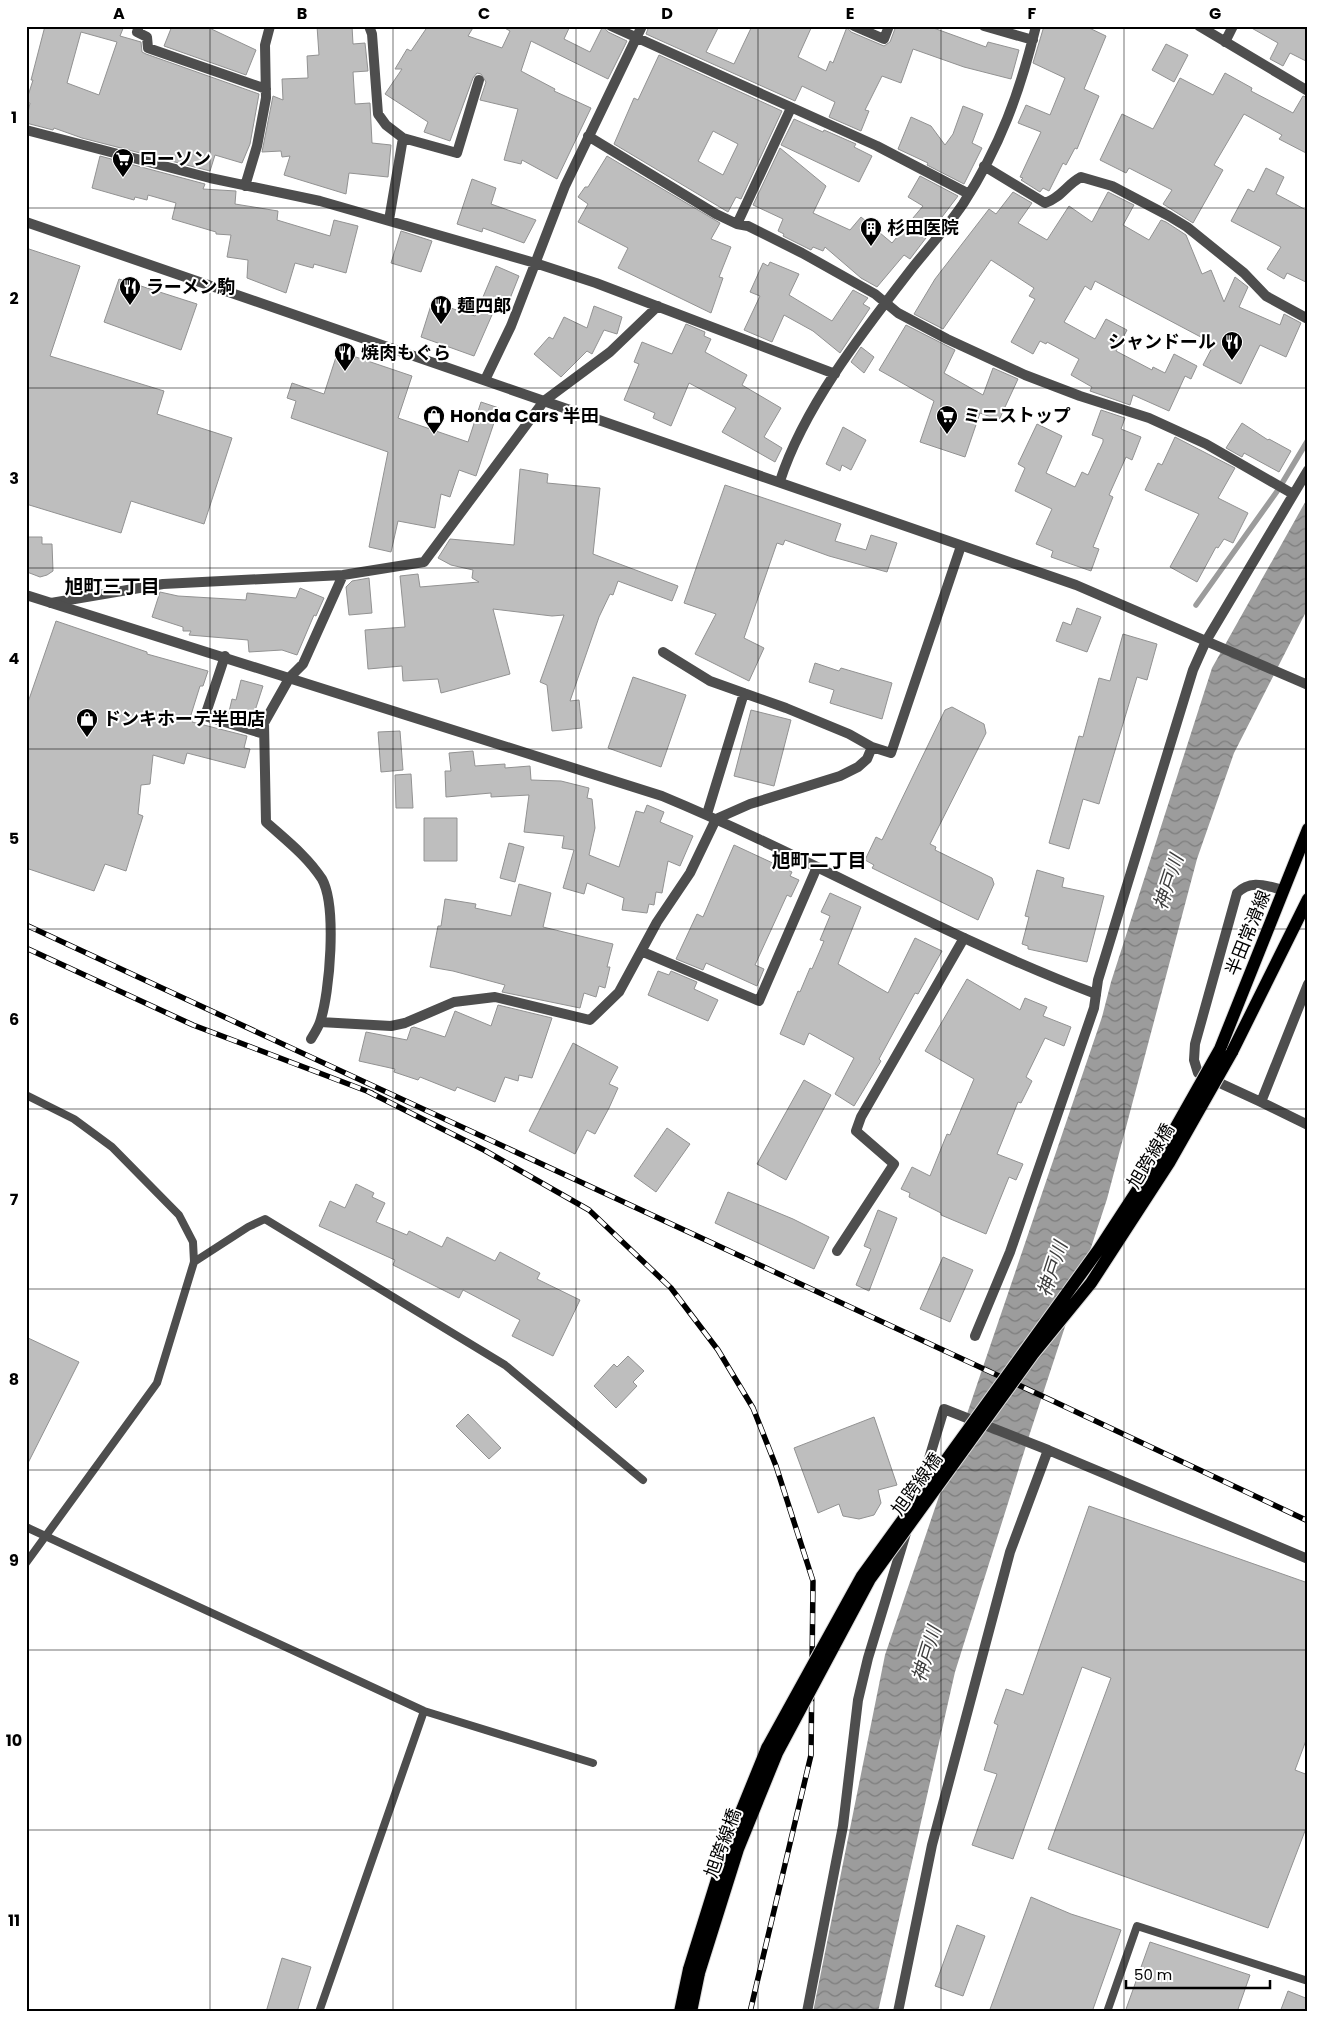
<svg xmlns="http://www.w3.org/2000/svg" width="1334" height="2038" font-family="Poppins,'Noto Sans JP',sans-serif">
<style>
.water{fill:url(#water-waves)}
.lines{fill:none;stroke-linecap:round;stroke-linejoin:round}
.stream{stroke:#9c9c9c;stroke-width:5.5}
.building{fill:#bebebe;stroke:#929292;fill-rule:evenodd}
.primary-casing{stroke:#dbdbdb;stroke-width:14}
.service{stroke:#4e4e4e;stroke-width:8}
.minor{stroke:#4e4e4e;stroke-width:10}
.tertiary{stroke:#4e4e4e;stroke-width:10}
.primary{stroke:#000;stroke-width:12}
.rail-casing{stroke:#000;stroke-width:5.5}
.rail{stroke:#fff;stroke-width:4;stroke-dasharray:11;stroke-linecap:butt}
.primary-bridge-casing{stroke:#dbdbdb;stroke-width:14;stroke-linecap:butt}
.primary-bridge{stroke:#000;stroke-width:12}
.grid{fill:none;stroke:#000;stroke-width:1;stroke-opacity:0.55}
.labels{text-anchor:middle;stroke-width:4;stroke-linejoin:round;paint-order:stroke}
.poi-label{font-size:18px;font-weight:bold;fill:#000;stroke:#fff;text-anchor:start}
.street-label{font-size:18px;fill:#000;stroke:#fff}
.neighbourhood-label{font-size:19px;font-weight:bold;fill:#000;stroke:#fff}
.water-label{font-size:19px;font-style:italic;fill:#3d3d3d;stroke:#fff}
.neatline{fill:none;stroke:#000;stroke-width:2}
.grid-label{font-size:16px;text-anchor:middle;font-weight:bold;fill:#000}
</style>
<defs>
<pattern id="water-waves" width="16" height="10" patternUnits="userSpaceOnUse" patternTransform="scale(1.25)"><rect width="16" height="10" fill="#9c9c9c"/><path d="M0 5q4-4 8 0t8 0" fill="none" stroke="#7d7d7d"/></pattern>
</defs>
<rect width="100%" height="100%" fill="#fff"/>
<!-- water -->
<path class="water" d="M1308 497V608L1234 753 1197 859 1107 1199 1030 1433 955 1672 878 2012H813L885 1655 1102 1017 1111 982 1212 668Z"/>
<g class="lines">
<!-- stream -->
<path class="stream" d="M1196 605 1278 490 1308 440"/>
</g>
<!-- building -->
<path class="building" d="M45 26H124L120 36 141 42 142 52 146 54 259 94 250 144 242 163 215 155 210 171 82 138 54 128 53 130 26 123 30 103 26 102 33 80H31ZM81 32 117 42 99 95 67 83Z
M172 26H205L256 50 246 75 164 46Z
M317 26H352L353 44 365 43 368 71 353 72 355 104 370 103 372 143 391 145 388 177 349 173 346 194 284 175 290 156 282 157 281 151 262 152 273 96 283 100 282 79 308 78 307 56 319 55Z
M428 26H474L468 36 502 48 510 31 501 26H570L564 39 590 52 603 26 608 32 627 41 608 79 531 41 521 71 555 89 554 91 591 108 557 179 522 160 521 164 504 160 518 109 480 100 486 82 481 74 477 73 473 78 450 141 424 132 428 122 385 94 402 69H395L407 49 411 51Z
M649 26H719L706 52 734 64 752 26H812L798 57 826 71 830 61 833 63 847 27 851 32 884 46 890 42 896 26H928L986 47 988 42 1019 50 1011 79 964 67 913 49 901 83 882 76 865 110 869 111 861 131 829 117 835 102 802 86 795 101 646 34Z
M1044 26H1085L1106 36 1084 89 1099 96 1077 149 1075 148 1066 165 1063 163 1049 191 1043 188 1040 192 1021 180 1023 178 1020 177 1041 132 1018 123 1026 105 1050 115 1065 78 1033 63Z
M1248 26H1308V62L1290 53 1283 66 1270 59 1278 43Z
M1166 44 1188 55 1174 82 1152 70Z
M659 55 782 111 741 199 736 197 728 212 614 144 634 98 638 100ZM713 131 738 144 723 175 698 161Z
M1225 73 1252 88 1251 91 1293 113 1303 96 1308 98V154L1279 139 1282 135 1244 114 1214 165 1223 170 1193 223 1163 204 1172 190 1129 168 1126 173 1100 160 1122 114 1153 129 1180 78 1213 95Z
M963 106 983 114 972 143 982 148 964 184 927 165 928 163 898 149 911 117 931 126 945 145 953 134Z
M794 119 823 132 824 130 856 144 854 147 872 156 859 182 781 145Z
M780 148 826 186 813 213 850 230 861 217 892 243 923 206 908 197 920 176 958 196 910 259 904 255 877 287 861 278 825 247 823 251 813 247 811 250 783 236 784 234 778 231 783 219 753 205Z
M100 156 205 184 203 189 236 191 235 204 278 211 277 220 330 236 334 220 358 226 346 273 314 264 313 268 295 263 286 293 247 278 248 260 227 257 231 235 216 234V232L172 219 176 203 148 195 147 200 135 197 134 200 92 188Z
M607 156 720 223 711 239 731 247 719 277 723 278 711 313 618 268 628 248 578 222 588 204 578 197 585 187H588Z
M1266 168 1284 177 1276 194 1308 211V283L1287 273 1284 279 1267 269 1281 247 1231 221 1248 189 1254 192Z
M472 179 496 188 491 204 536 220 524 243 483 228 482 232 457 224Z
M1013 192 1032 203 1018 223 1047 240 1069 206 1092 222 1108 192 1134 205 1123 225 1149 240 1161 220 1166 222 1186 235 1202 274 1211 270 1224 302 1235 277 1248 287 1239 307 1280 325 1284 314 1301 323 1286 357 1260 345 1241 384 1203 365 1214 344 1095 281 1091 290 1085 286 1064 322 1095 339 1106 319 1127 330 1116 351 1152 370 1153 367 1165 373 1174 354 1197 366 1191 379 1185 376 1169 411 1133 395 1130 405 1090 391 1092 387 1071 375 1079 359 1047 342 1046 344 1040 341 1033 354 1011 342 1035 299 1029 296 1034 288 991 260 943 329 914 314 935 279 989 209 996 214Z
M401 231 432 241 421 272 391 263Z
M26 248 80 266 50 356 164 391 157 414 232 438 204 524 131 501 121 533 26 504Z
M770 262 799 274 789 295 832 321 853 290 868 298 863 304 870 308 840 353 813 331 784 315 772 342 744 330 760 296 750 292 763 263 768 266Z
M496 266 519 276 505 311 495 308 474 356 421 337 432 302 475 316Z
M119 279 197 304 181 350 104 322Z
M594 306 622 317 617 334 604 330 592 354 587 351 561 377 534 354 549 337 553 339 564 317 587 328Z
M686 324 705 332 704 336 711 339 705 352 747 375 742 385 781 408 764 437 782 448 775 462 722 432 736 408 689 383 671 426 653 418 655 413 624 400 639 364 634 362 642 342 672 354Z
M906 325 955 350 944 373 983 395 993 368 1018 379 999 420 980 413 965 457 920 442 934 401 879 370Z
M861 347 874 357 864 373 851 362Z
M338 351 412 376 398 418 468 442 481 402 499 408 476 476 459 470 450 497 441 494 435 528 398 521 391 552 369 547 388 452 291 418 296 401 287 398 292 383 324 394Z
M1101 410 1125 418 1121 429 1141 437 1132 460 1126 457 1109 495 1113 497 1093 547 1099 549 1091 571 1051 557 1053 551 1036 544 1052 509 1015 491 1025 468 1018 464 1037 424 1062 436 1046 473 1075 487 1082 472 1088 475 1103 442V439L1092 435Z
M1242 423 1268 440 1269 439 1291 451 1279 472 1244 453 1242 457 1226 448Z
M843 427 866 440 851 470 842 465 840 471 826 464Z
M1175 437 1235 468 1218 498 1248 513 1233 543 1224 539 1218 548 1216 547 1197 582 1170 567 1199 514 1145 490 1158 463 1162 465Z
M520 469 548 474 547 483 600 488 593 554 678 586 672 601 618 581 613 595 610 594 599 617 570 701 579 700 582 728 552 731 547 685 540 682 564 615 552 616 493 609 510 674 456 689 441 693 438 679 403 681 402 666 368 669 365 630 405 627 400 576 418 574 420 587 479 582 472 578 473 570 451 565 438 558 450 539 514 545Z
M725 485 841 524 835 541 866 550 871 535 897 543 887 572 829 556 785 540 783 545 777 543 744 638 764 648 749 681 695 654 716 614 684 603Z
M26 537H42V544H52L53 571 47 575 40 577 27 572Z
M369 578 372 613 349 615 346 587 352 581Z
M300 588 324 598 316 616 314 615 297 655 282 650 249 652 248 640 189 635 191 631H183V627L152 617 160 592 178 596 246 600 247 593 296 598Z
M1077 608 1101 617 1087 652 1056 641 1063 622 1071 625Z
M56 621 147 652V654L208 671 203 686H200L190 718 193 719 192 722 247 736 244 748 250 749 245 768 187 753 184 764 153 755 150 784 141 785 138 814 143 816 126 871 105 864 94 891 26 868V708Z
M1123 634 1157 644 1147 680 1137 677 1099 804 1083 799 1069 849 1049 843 1079 736 1083 737 1099 678 1110 681Z
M815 663 839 671 841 668 892 683 882 719 830 703 834 690 809 682Z
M633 677 686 695 661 767 608 748Z
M241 680 263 686 251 723 228 716 232 699 236 700Z
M952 707 984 724 986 733 930 844 936 847 935 850 992 878 994 884 978 920 872 868 874 865 865 860 876 837 882 840 945 710Z
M751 710 791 720 774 786 734 776Z
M400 731 403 770 381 772 378 732Z
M473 751 475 766 505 764V768L530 766 531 780 561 781 589 788 587 798 592 799 595 828 589 855 619 867 636 811 644 813 647 805 664 812 660 822 693 836 680 866 668 861 662 893 656 892 654 905 649 904 647 913 622 910 624 898 587 883 584 894 563 888 574 850 562 848 564 836 524 832 529 795 491 797V793L446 797 445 771H451L449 753Z
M411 774 413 808H396L395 775Z
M424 818H457V861H424Z
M509 843 524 847 515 882 500 878Z
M734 845 792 872 790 876 799 880 791 897 787 895 755 965 764 969 757 986 706 963 703 970 676 959 697 914 703 917Z
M1037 870 1064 878 1062 887 1104 896 1087 962 1028 949V946L1022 944 1029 917 1025 916Z
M519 884 551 893 543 927 613 944 607 967H610L605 988 599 986 596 997 584 993 580 1008 502 992 505 985 453 971 430 967 438 926H441L445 899 476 904 475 908 511 916Z
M830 893 861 907 838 964 888 993 915 938 942 951 918 994 915 993 879 1059 881 1061 854 1106 835 1094 854 1058 809 1033 804 1045 780 1034 798 991 800 992 810 968 812 969 824 941 820 940 830 916 821 912Z
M658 971 669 975 671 971 697 982 694 989 718 1000 708 1021 648 995Z
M967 979 1020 1010 1025 998 1047 1007 1043 1016 1071 1027 1064 1046 1045 1038 1026 1077 1032 1081 1021 1103 1018 1102 997 1154 1023 1164 1016 1180 1009 1177 986 1234 941 1215V1213L909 1197 910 1193 901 1189 912 1167 930 1176 947 1134 950 1135 974 1079 925 1051Z
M498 1005 552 1018 532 1078 519 1075 518 1081 505 1077 495 1102 457 1087 455 1091 420 1077 418 1080 394 1072 395 1069 359 1061 366 1032 407 1040 411 1028 414 1027 445 1037 455 1011 491 1026Z
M573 1043 618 1067 609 1084 618 1088 609 1108 595 1134 587 1130 575 1154 529 1131Z
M804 1080 831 1095 786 1180 757 1164Z
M667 1128 690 1144 656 1192 634 1176Z
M356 1184 374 1193 372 1197 385 1203 376 1222 407 1235 409 1231 442 1247 447 1237 495 1261 500 1252 540 1273 537 1279 580 1300 553 1356 512 1336 520 1320 463 1290 459 1298 393 1265 395 1260 319 1226 330 1201 345 1208Z
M728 1192 793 1219 829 1237 814 1269 715 1223Z
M878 1210 897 1218 869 1291 856 1285 871 1249 864 1246Z
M943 1257 973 1270 950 1322 920 1309Z
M26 1337 79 1362 26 1467Z
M628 1356 644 1371 633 1382 637 1386 616 1408 594 1386 614 1364 617 1367Z
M468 1414 501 1448 489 1459 456 1426Z
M874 1417 897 1485 878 1490 881 1503 874 1515 859 1519 843 1516 839 1504 818 1513 794 1448Z
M1089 1506 1308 1583V1735L1295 1770 1308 1775V1823L1268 1928 1048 1849 1111 1678 1082 1667 1013 1859 972 1845 997 1774 984 1770 998 1725 994 1723 1006 1689 1023 1695Z
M1031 1897 1071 1914 1121 1930 1092 2012H989Z
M957 1925 985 1936 963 1996 935 1986Z
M1150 1942 1250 1975 1237 2012H1125Z
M282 1958 311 1967 297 2012H266Z
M1288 1991 1308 1999V2012H1280Z"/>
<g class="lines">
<!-- primary casing -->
<g class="primary-casing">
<path id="primary" d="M1220 1049 1308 829
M1232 1052 1308 899
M680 2012 689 1969
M691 2012 699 1973"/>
</g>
<!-- service -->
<path class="service" d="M26 1095 74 1119 112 1147 179 1215 193 1242 194 1262 157 1383 26 1563
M194 1262 248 1227 265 1219 505 1365 643 1480
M26 1527 424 1711 593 1763
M319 2012 424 1711
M1107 2012 1137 1926 1308 1981"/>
<!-- minor -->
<path class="minor" d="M139 26 137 32 147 37 148 48 266 89
M369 26 372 34 378 114 386 125 403 138 389 220
M611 26 877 146 969 194
M854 26 884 39 889 26
M984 26 1033 40
M1199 26 1308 91
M1225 42 1233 26
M26 130 210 178 320 201 535 263 596 283 835 374
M588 136 716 214 737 224 748 226 802 253 875 294 898 313 947 339 1025 375 1080 396 1149 418 1206 444 1293 494
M403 138 457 153 479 80
M984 166 1045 203C1062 197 1066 185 1081 177L1112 186 1169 216 1187 227 1244 273 1266 296 1308 319
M245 186 257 146 266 98 265 45 270 26
M737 224 791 108
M485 380 511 326 565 186 642 26
M780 481C804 406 865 329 913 267 930 246 948 226 963 204 1000 147 1020 92 1036 26
M51 603 163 584 343 575 424 562 544 401 610 352 658 306
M663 652 710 681 786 708 849 734 872 747
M225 656 205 716 264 734
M707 814 744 693
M1284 890C1266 886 1251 879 1237 893L1195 1044 1194 1060 1198 1073 1261 1102 1308 984
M643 952 759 1001 817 867
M320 1022 391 1026 405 1023 454 1002 495 997 590 1020 619 992 657 922 690 873 716 819 750 804 840 776 858 767 867 759 872 747 891 753 961 546
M311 1039C314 1034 318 1028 320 1022 330 993 337 906 322 879 307 856 286 840 266 822L264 723 290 677 303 664 343 575
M1261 1102 1308 1125
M837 1251 894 1164 856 1131 861 1117 964 938
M975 1336 1010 1252 1094 1008 1098 980 1193 670 1206 641 1308 470
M918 1495 944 1409 1048 1450
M807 2012 843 1826 858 1700 868 1658 906 1533
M898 2012 932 1845 1010 1552 1048 1450 1308 1559"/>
<!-- tertiary -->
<path class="tertiary" d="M26 222 1076 585 1308 685
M26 595 662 796C809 857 947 938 1096 994"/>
<!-- primary -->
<use href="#primary" class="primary"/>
<!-- rail casing -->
<g class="rail-casing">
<path id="rail" d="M26 925 1053 1401 1308 1521
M26 948 193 1025 372 1093
M367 1091 484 1150 589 1210 671 1288 718 1350 753 1408 776 1466 813 1581 811 1755 750 2012"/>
</g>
<!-- rail -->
<use href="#rail" class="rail"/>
<!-- primary-bridge casing -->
<g class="primary-bridge-casing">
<path id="primary-bridge" d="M689 1969 728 1844 767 1748 862 1576 1099 1249 1159 1157 1220 1049
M699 1973 738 1849 777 1753 870 1579 1033 1354 1091 1283 1169 1163 1232 1052"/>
</g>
<!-- primary-bridge -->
<use href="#primary-bridge" class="primary-bridge"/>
</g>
<!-- grid -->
<path class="grid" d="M210 26V2012M393 26V2012M576 26V2012M758 26V2012M941 26V2012M1124 26V2012M26 208H1308M26 388H1308M26 568H1308M26 749H1308M26 929H1308M26 1109H1308M26 1289H1308M26 1470H1308M26 1650H1308M26 1830H1308"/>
<!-- icons -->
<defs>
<g id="supermarket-pin" transform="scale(1.125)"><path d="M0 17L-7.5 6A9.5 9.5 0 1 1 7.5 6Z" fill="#000" stroke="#fff"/><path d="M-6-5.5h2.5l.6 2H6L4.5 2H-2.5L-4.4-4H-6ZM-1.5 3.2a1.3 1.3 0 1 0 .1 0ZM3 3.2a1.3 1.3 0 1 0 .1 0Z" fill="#fff"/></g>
<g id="building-pin" transform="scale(1.125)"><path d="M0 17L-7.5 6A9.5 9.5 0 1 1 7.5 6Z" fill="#000" stroke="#fff"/><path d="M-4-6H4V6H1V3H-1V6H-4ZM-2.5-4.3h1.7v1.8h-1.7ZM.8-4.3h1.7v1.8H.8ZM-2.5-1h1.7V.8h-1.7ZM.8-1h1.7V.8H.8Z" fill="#fff"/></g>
<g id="restaurant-pin" transform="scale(1.125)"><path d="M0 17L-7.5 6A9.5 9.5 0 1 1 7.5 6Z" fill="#000" stroke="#fff"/><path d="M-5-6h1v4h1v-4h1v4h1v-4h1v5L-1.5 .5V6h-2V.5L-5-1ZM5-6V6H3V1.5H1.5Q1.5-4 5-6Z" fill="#fff"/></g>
<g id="shop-pin" transform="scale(1.125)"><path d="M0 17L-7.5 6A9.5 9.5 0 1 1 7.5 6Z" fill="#000" stroke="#fff"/><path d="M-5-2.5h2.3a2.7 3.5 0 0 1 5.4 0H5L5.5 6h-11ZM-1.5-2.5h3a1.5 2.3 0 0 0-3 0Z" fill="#fff"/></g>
</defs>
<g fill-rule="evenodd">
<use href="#supermarket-pin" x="123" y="159"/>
<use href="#building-pin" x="871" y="228"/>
<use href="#restaurant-pin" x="130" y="287"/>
<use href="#restaurant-pin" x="441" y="306"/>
<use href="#restaurant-pin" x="1232" y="342"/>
<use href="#restaurant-pin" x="345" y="353"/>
<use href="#shop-pin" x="434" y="416"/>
<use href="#supermarket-pin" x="947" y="416"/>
<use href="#shop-pin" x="87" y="719"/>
</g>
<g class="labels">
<!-- poi labels -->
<g class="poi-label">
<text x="139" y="165">ローソン</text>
<text x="887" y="234">杉田医院</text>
<text x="146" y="293">ラーメン駒</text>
<text x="457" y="312">麺四郎</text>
<text x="1216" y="348" text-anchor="end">シャンドール</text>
<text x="361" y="359">焼肉もぐら</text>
<text x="450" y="422">Honda Cars 半田</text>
<text x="963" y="422">ミニストップ</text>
<text x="103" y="725">ドンキホーテ半田店</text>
</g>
<!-- street labels -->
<g class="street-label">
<text transform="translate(1248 933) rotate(-68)" y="6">半田常滑線</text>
<text transform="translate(1151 1156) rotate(-59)" y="6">旭跨線橋</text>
<text transform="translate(917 1484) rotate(-54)" y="6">旭跨線橋</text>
<text transform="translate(723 1843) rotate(-70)" y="6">旭跨線橋</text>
</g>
<!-- neighbourhood labels -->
<g class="neighbourhood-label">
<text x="112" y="593">旭町三丁目</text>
<text x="819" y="867">旭町二丁目</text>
</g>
<!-- water labels -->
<g class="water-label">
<text transform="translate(1168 882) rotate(-72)" y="7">神戸川</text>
<text transform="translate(1052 1269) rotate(-72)" y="7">神戸川</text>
<text transform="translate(926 1654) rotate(-73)" y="7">神戸川</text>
</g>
</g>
<!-- border -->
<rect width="1334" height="2038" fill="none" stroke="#ffffff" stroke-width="55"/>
<!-- scale -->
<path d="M1126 1980v8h144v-8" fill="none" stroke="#000000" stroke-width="2.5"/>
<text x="1134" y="1980" font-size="15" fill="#000000" stroke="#ffffff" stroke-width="4" paint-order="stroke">50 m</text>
<rect x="28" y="28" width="1278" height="1982" class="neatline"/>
<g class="grid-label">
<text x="119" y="19">A</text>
<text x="302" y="19">B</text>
<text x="484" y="19">C</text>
<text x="667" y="19">D</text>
<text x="850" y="19">E</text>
<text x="1032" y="19">F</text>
<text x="1215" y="19">G</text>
<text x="14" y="123">1</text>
<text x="14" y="304">2</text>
<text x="14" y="484">3</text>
<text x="14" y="664">4</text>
<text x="14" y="844">5</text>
<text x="14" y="1025">6</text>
<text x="14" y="1205">7</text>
<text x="14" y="1385">8</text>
<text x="14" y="1566">9</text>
<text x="14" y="1746">10</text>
<text x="14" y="1926">11</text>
</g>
</svg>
